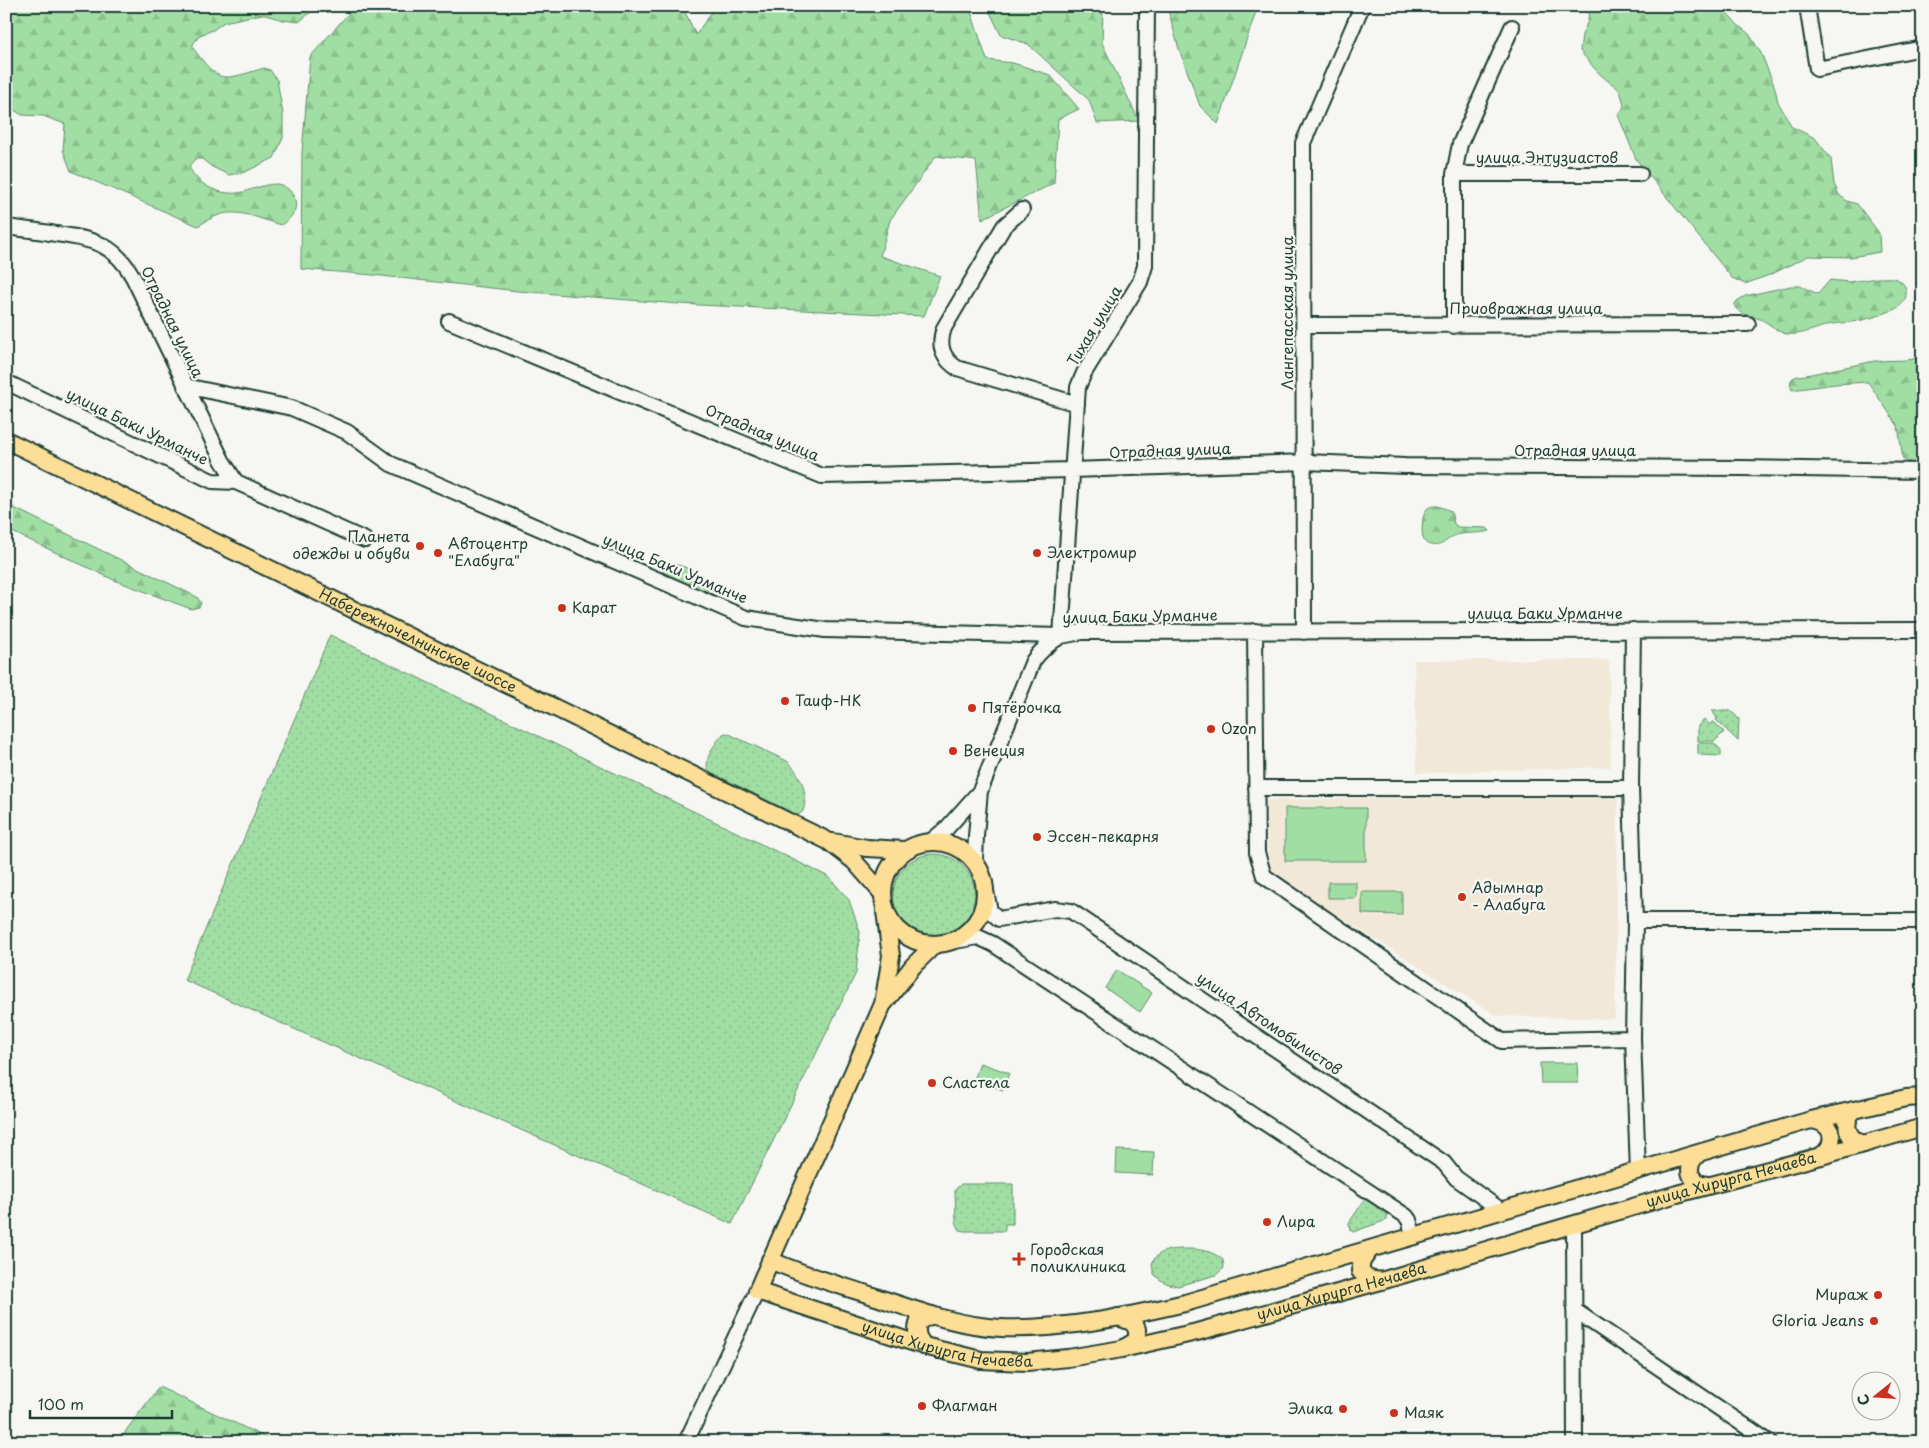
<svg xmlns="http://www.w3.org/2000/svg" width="1929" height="1448" font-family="'Playpen Sans',sans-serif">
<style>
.built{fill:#f2e8d8}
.green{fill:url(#green-dots);stroke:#608e6c}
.forest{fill:url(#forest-firs);stroke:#608e6c}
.pitch{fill:#a1dea4;stroke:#608e6c}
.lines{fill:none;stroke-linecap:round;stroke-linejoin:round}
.minor-casing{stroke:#1f3d34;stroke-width:18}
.major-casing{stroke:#1f3d34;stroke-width:20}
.minor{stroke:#f6f6f2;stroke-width:14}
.major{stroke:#fcde96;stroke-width:16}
.poi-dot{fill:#c8321e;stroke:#f6f6f2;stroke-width:2}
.labels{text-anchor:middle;stroke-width:4.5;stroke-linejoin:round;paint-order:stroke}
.street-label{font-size:15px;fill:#1f3d34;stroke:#f6f6f2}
.poi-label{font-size:15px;fill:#1f3d34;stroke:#f6f6f2;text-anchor:start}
</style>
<defs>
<pattern id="green-dots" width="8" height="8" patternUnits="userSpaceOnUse" patternTransform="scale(1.25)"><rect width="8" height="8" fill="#a1dea4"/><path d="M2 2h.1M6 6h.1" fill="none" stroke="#8abf8e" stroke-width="1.8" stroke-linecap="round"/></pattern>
<pattern id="forest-firs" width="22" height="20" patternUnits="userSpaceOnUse" patternTransform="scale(1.25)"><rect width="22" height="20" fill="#a1dea4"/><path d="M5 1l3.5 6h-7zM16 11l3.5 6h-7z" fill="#8abf8e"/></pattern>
</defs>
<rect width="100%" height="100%" fill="#f6f6f2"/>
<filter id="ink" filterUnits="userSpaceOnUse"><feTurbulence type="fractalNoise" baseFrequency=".02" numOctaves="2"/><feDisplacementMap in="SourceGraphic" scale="10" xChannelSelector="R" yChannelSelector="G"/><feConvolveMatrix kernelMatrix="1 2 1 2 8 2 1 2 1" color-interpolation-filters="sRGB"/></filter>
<g filter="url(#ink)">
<!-- built -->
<path class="built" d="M1414 660H1609L1611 767 1417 773Z
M1460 796H1618L1615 1019 1497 1016 1268 872 1266 800Z"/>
<!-- green -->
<path class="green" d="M330 635 829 877 849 900 860 932 856 973 732 1224 184 980Z
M1712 711H1731L1739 719 1738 741 1716 720 1717 718Z
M1704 719 1710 725 1712 722 1715 723 1724 732 1715 741H1698V726Z
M727 733 787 761C801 774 809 794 803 811L799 815 793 813 708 771C704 757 715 744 723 734Z
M1698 743H1714L1721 750V756L1700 755 1698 753Z
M893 895a41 41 0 1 1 82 0a41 41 0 1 1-82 0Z
M961 1184H1013V1224H1005V1231H964L960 1230 956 1222 955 1190Z
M1366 1197 1387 1212V1220L1353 1232 1350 1230 1349 1223Z
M1187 1249C1200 1249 1213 1251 1223 1260L1224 1268 1216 1275 1178 1286 1168 1284 1159 1279 1154 1274 1152 1264C1157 1249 1174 1249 1187 1249Z"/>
<!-- forest -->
<path class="forest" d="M6 6H318L299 22 283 20 262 14 224 22 213 30 200 35 193 44V48C200 57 212 76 225 77 234 78 254 71 264 68L270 70 277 80 283 114V138L274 158 245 172 229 175 212 167 202 159H195L189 166C196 186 223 197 243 192 254 189 265 184 277 184 282 185 287 187 290 191 301 205 295 216 281 225 262 220 239 208 219 215 212 217 205 222 198 226L71 171 63 150 65 124 43 116 22 115 6 105Z
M355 6H682L696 35 715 6H969L987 60 1013 63 1050 75 1079 109 1058 119 1054 183 982 219 976 161 936 156 890 220 880 256 940 276 924 316 679 304 518 291 373 275 301 269 302 153 310 57Z
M987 6H1103L1102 43 1139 121 1097 123 1089 100 1028 44 1001 35Z
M1167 6H1258L1218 124 1200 106 1179 49Z
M1586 6H1721L1738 25 1749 34 1761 53 1775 88 1778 102 1792 127 1815 138 1831 159 1834 184 1839 195 1847 201 1857 204 1879 233 1880 252 1851 257 1808 256 1772 274 1745 284 1732 278 1636 159 1618 115 1624 107C1621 86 1616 88 1602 76 1594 69 1587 59 1580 51L1582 35 1588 21 1589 9Z
M1877 278C1883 278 1891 277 1897 279 1911 286 1908 303 1895 309 1882 315 1866 320 1851 322 1845 323 1838 323 1832 324 1818 327 1802 336 1787 334 1776 332 1770 323 1760 319 1752 316 1737 314 1734 305L1737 301 1745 296 1791 286H1800L1818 294 1830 280 1849 282Z
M1923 357V469L1903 459 1898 426 1868 382 1835 384 1792 390C1787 377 1795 376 1806 375L1875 361 1907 360Z
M6 504 197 597 201 603 199 607 191 609 114 580 6 529Z
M1438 506 1451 511 1454 524 1458 527 1487 528 1490 531C1479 534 1466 532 1456 535 1447 538 1442 548 1432 545 1429 545 1427 544 1425 542 1420 537 1422 513 1427 509 1429 506 1434 506 1438 506Z
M665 563C682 564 699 572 712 583L713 587 706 593C690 589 674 581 662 571L661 566Z
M159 1387 275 1442H120L127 1429Z"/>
<!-- pitch -->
<path class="pitch" d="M1285 808H1366V861H1285Z
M1328 882H1356V898H1328Z
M1362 892H1402V915L1362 914Z
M1117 970 1152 993 1140 1012 1105 988Z
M980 1063 1009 1073 1003 1090 974 1080Z
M1540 1063H1577L1578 1083H1541Z
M1117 1150 1154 1152 1153 1175 1116 1173Z"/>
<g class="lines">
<!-- minor casing -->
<g class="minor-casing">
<path id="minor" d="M1807 6 1817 69 1923 48
M1454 174H1640
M1022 210 1004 226 944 328C938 345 942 358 957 368L1077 404
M6 227C23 229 40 231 56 234 92 239 114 243 133 277L222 460 236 482
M449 321 822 476 1072 470 1305 462 1405 466 1741 468 1923 471
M1304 325 1748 324
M1454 326V174L1460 144 1512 27
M6 382 212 481 236 482 365 540
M185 386 292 408 347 432 391 464 746 618 825 630 1061 636 1082 632 1923 630
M1633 630 1631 788 1635 921 1633 1038 1638 1171
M1255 631 1257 853 1264 876 1502 1041 1633 1038
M1304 632 1303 143 1362 6
M1256 788H1631
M930 842 947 828 980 791
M975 862 976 836 980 791 1033 661C1041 650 1049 643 1061 636L1078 387 1084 373 1140 282 1145 266 1147 6
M985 886 990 911 999 919 1055 909 1071 911 1444 1163 1456 1178 1502 1211
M1635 921H1923
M955 941 978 937 993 944 1406 1216 1409 1220 1414 1237
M1574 1224 1575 1442
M1574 1310 1769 1442
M686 1442 757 1291"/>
</g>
<!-- major casing -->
<g class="major-casing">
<g id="major">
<path id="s1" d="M6 440 828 841 854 861 882 893"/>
<circle cx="934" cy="893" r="51"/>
<path d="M833 842 867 848 905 850"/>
<path id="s2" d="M885 911 891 956 883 1004 757 1291 924 1346 981 1360 1027 1362 1068 1358 1122 1349 1197 1332 1381 1281 1677 1194 1821 1156 1923 1127"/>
<path d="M885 1002 913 966 934 945"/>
<path d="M1854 1110C1842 1123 1847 1140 1864 1144"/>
<path d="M1811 1120C1833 1122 1839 1143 1821 1156"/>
<path d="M1697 1155C1684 1168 1690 1184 1708 1185"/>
<path d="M1369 1251 1362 1261 1360 1271 1368 1279 1381 1281"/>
<path d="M770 1260C803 1275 839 1285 873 1296 915 1310 957 1326 1001 1328 1063 1330 1125 1317 1185 1303L1811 1120 1906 1098 1923 1097"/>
<path d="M1118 1317 1132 1322 1137 1329V1340L1124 1348"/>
<path d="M924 1346C917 1337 915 1332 919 1321L932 1315"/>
</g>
</g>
<!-- minor -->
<use href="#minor" class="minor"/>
<!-- major -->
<use href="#major" class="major"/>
</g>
</g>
<!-- markers -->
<g class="poi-dot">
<circle cx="420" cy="546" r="5"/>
<circle cx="438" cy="553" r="5"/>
<circle cx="1037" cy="553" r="5"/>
<circle cx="562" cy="608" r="5"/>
<circle cx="785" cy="701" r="5"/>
<circle cx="972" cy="708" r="5"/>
<circle cx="1211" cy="729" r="5"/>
<circle cx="953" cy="751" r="5"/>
<circle cx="1037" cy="837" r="5"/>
<circle cx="1462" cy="897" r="5"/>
<circle cx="932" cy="1083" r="5"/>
<circle cx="1267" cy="1222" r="5"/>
<path d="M1016.5 1251.5h5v5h5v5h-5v5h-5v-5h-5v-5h5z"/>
<circle cx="1878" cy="1295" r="5"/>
<circle cx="1874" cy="1321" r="5"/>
<circle cx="922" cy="1406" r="5"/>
<circle cx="1343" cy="1409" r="5"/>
<circle cx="1394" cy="1413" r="5"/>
</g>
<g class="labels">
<!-- street labels -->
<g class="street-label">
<text x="1547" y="163">улица Энтузиастов</text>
<text x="1526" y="314">Приовражная улица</text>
<text transform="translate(1288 313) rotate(-90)" y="5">Лангепасская улица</text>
<text transform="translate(172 322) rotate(64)" y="5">Отрадная улица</text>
<text transform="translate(1095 326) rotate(-59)" y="5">Тихая улица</text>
<text transform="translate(137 427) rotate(26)" y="5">улица Баки Урманче</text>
<text transform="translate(762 433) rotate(23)" y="5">Отрадная улица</text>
<text transform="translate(1170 451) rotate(-2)" y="5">Отрадная улица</text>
<text x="1575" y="456">Отрадная улица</text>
<text transform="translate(675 569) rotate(23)" y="5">улица Баки Урманче</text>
<text x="1545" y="619">улица Баки Урманче</text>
<text transform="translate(1140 617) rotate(-1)" y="5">улица Баки Урманче</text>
<text dy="5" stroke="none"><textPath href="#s1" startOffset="458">Набережночелнинское шоссе</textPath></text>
<text transform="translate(1269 1024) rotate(34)" y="5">улица Автомобилистов</text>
<text dy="5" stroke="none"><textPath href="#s2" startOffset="1416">улица Хирурга Нечаева</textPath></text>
<text dy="5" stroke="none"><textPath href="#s2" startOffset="1011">улица Хирурга Нечаева</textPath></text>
<text dy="5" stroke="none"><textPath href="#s2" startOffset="606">улица Хирурга Нечаева</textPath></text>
</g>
<!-- poi labels -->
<g class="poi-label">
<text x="410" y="542" text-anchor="end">Планета<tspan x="410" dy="17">одежды и обуви</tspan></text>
<text x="448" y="549">Автоцентр<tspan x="448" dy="17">"Елабуга"</tspan></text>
<text x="1047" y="558">Электромир</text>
<text x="572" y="613">Карат</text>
<text x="795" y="706">Таиф-НК</text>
<text x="982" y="713">Пятёрочка</text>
<text x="1221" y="734">Ozon</text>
<text x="963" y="756">Венеция</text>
<text x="1047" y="842">Эссен-пекарня</text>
<text x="1472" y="893">Адымнар<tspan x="1472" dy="17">- Алабуга</tspan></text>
<text x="942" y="1088">Сластела</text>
<text x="1277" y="1227">Лира</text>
<text x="1030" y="1255">Городская<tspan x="1030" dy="17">поликлиника</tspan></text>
<text x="1868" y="1300" text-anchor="end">Мираж</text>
<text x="1864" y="1326" text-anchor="end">Gloria Jeans</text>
<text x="932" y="1411">Флагман</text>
<text x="1333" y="1414" text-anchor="end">Элика</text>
<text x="1404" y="1418">Маяк</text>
</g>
</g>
<!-- margin -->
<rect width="1929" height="1448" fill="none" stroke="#f6f6f2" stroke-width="25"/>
<rect x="12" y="12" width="1904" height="1423" fill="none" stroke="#1f3d34" stroke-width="2" filter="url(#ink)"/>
<!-- north arrow -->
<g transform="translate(1876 1396) rotate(253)"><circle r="24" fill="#f6f6f2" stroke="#a0aca6"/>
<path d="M0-4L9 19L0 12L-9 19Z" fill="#c8321e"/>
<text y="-8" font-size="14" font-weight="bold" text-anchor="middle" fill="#1f3d34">С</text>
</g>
<!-- scale -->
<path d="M30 1410v8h142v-8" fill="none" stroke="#1f3d34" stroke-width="2.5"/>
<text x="38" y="1410" font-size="15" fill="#1f3d34" stroke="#f6f6f2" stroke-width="4" paint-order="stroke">100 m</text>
</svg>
